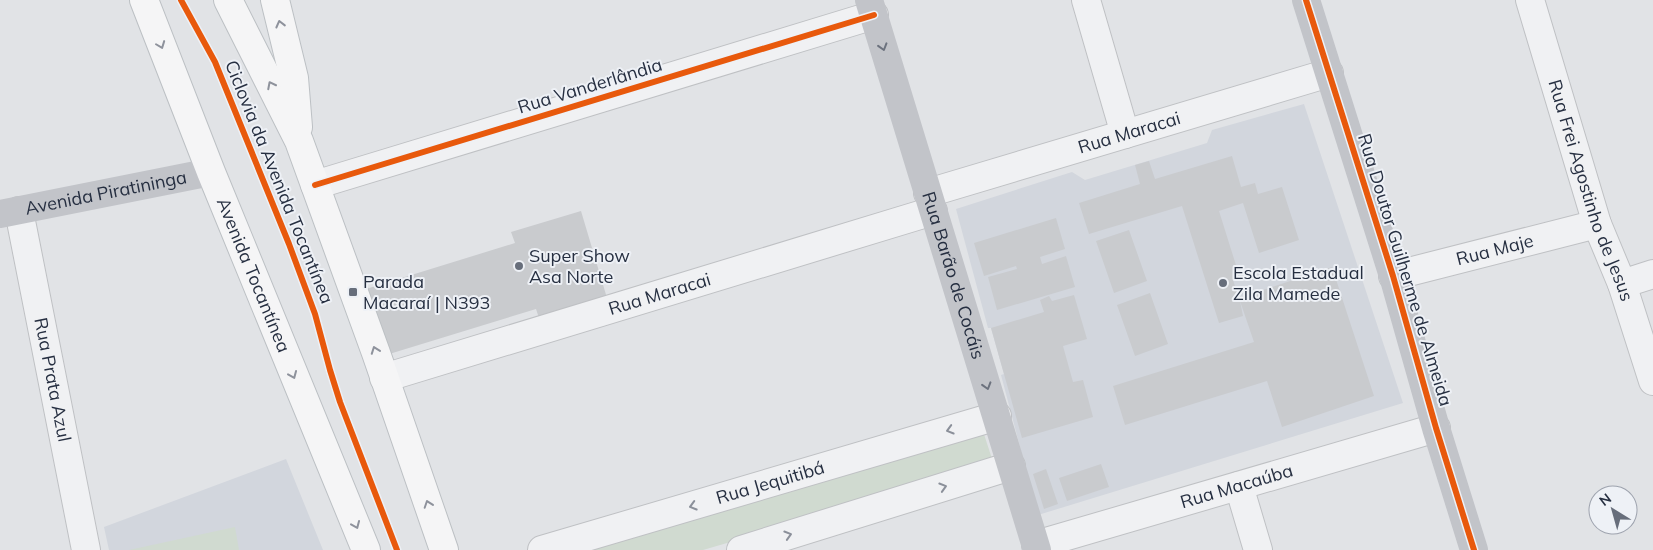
<svg xmlns="http://www.w3.org/2000/svg" width="1653" height="550" font-family="Mulish,sans-serif">
<style>
.built{fill:#d2d6dd}
.green{fill:#d0dad0}
.building{fill:#c9cbce}
.lines{fill:none;stroke-linecap:round;stroke-linejoin:round}
.street-casing{stroke:#bfc1c4;stroke-width:30}
.primary-casing{stroke:#bcc0c4;stroke-width:30}
.street{stroke:#f0f1f3;stroke-width:28}
.secondary{stroke:#c2c4c9;stroke-width:28}
.primary{stroke:#f5f5f6;stroke-width:28}
.cycleway-casing{stroke:#eef1f6;stroke-width:9}
.cycleway{stroke:#e8590c;stroke-width:6}
.oneway{stroke:#8e929c}
.oneway2{stroke:#6c727e}
.oneway3{stroke:#8b909a}
.poi-dot{fill:#676e7b;stroke:#eef1f6;stroke-width:2}
.labels{text-anchor:middle;stroke-width:4;stroke-linejoin:round;paint-order:stroke}
.street-label{font-size:18px;fill:#262f41;stroke:#eef1f6}
.poi-label{font-size:18px;fill:#262f41;stroke:#eef1f6;text-anchor:start}
</style>
<rect width="100%" height="100%" fill="#e1e3e6"/>
<!-- built -->
<path class="built" d="M1304 104 1403 403 1038 515 1001 375 1004 374 991 328H988L956 209 1072 172 1085 180 1207 143 1212 130Z
M286 459 323 550H109L104 527Z"/>
<!-- green -->
<path class="green" d="M982 428 994 465 703 550H576Z
M235 527 239 550H129Z"/>
<!-- building -->
<path class="building" d="M1232 156 1241 187 1255 183 1258 194 1282 187 1299 240 1259 253 1243 203 1219 211 1240 278 1233 280 1239 298 1332 267 1374 396 1282 427 1267 381 1125 425 1113 386 1254 342 1240 301 1243 316 1219 323 1182 206 1089 234 1079 203 1140 184 1135 165 1149 161 1155 179Z
M581 211 607 298 539 318 536 309 386 355 366 289 515 243 511 232Z
M1056 218 1065 249 1040 257 1042 264 1066 256 1075 287 997 310 988 277 1017 269 1016 266 984 276 974 243Z
M1129 230 1147 281 1114 293 1096 241Z
M1150 293 1168 344 1135 356 1117 305Z
M1074 295 1087 339 1063 346 1073 382 1083 380 1093 417 1022 438 991 328 1044 312 1040 300 1049 296 1052 301Z
M1101 464 1109 487 1067 501 1059 478Z
M1046 469 1058 504 1044 509 1033 474Z"/>
<g class="lines">
<!-- street casing -->
<g class="street-casing">
<g id="street">
<path d="M1086 0 1125 134"/>
<path id="s1" d="M1530 0 1597 224 1622 284 1653 381"/>
<path d="M315 185 874 15"/>
<path id="s2" d="M928 193 1329 73"/>
<path id="s3" d="M19 211 86 550"/>
<path id="s4" d="M1393 276 1597 224"/>
<path d="M1622 284 1653 274"/>
<path id="s5" d="M384 378 933 211"/>
<path d="M1239 486 1258 550"/>
<path id="s6" d="M1036 545 1436 428"/>
<path id="s7" d="M542 550 997 416"/>
<path d="M741 550 1011 466"/>
</g>
</g>
<!-- primary casing -->
<g class="primary-casing">
<g id="primary">
<path id="s10" d="M144 0 211 172 366 550"/>
<path d="M228 0 299 141 376 353 444 550"/>
<path d="M275 0 294 78 298 127"/>
</g>
</g>
<!-- street -->
<use href="#street" class="street"/>
<!-- secondary -->
<g class="secondary">
<path id="s8" d="M869 0 1037 550"/>
<path d="M1306 0 1393 276 1436 428 1474 550"/>
<path id="s9" d="M0 214 211 172"/>
</g>
<!-- primary -->
<use href="#primary" class="primary"/>
<!-- cycleway casing -->
<g class="cycleway-casing">
<path id="cycleway" d="M181 0 215 62 289 244 315 314 330 370 340 402 397 550
M1306 0 1393 276 1436 428 1474 550
M315 185 874 15"/>
</g>
<!-- cycleway -->
<use href="#cycleway" class="cycleway"/>
</g>
<!-- one-way arrows -->
<defs><path id="oneway-chevron" d="M-2-3.5L2.5 0L-2 3.5" fill="none" stroke-width="1.6" stroke-linecap="round" stroke-linejoin="round" transform="scale(1.25)"/></defs>
<g class="oneway">
<use href="#oneway-chevron" transform="translate(280 24) rotate(-104)"/>
<use href="#oneway-chevron" transform="translate(161 45) rotate(69)"/>
<use href="#oneway-chevron" transform="translate(271 85) rotate(-117)"/>
<use href="#oneway-chevron" transform="translate(375 350) rotate(-110)"/>
<use href="#oneway-chevron" transform="translate(293 375) rotate(67)"/>
<use href="#oneway-chevron" transform="translate(428 504) rotate(-109)"/>
<use href="#oneway-chevron" transform="translate(356 525) rotate(67)"/>
</g>
<g class="oneway2">
<use href="#oneway-chevron" transform="translate(883 47) rotate(73)"/>
<use href="#oneway-chevron" transform="translate(987 386) rotate(73)"/>
</g>
<g class="oneway3">
<use href="#oneway-chevron" transform="translate(950 430) rotate(164)"/>
<use href="#oneway-chevron" transform="translate(943 487) rotate(-17)"/>
<use href="#oneway-chevron" transform="translate(693 506) rotate(164)"/>
<use href="#oneway-chevron" transform="translate(788 535) rotate(-17)"/>
</g>
<!-- markers -->
<g class="poi-dot">
<circle cx="519" cy="266" r="5"/>
<circle cx="1223" cy="283" r="5"/>
<rect x="348" y="287" width="10" height="10" rx="2.5"/>
</g>
<g class="labels">
<!-- street labels -->
<g class="street-label">
<text transform="translate(590 86) rotate(-17)" y="6">Rua Vanderlândia</text>
<text dy="6" stroke="none"><textPath href="#s2" startOffset="210">Rua Maracai</textPath></text>
<text transform="translate(279 182) rotate(68)" y="6">Ciclovia da Avenida Tocantínea</text>
<text dy="6" stroke="none"><textPath href="#s1" startOffset="200">Rua Frei Agostinho de Jesus</textPath></text>
<text dy="6" stroke="none"><textPath href="#s9" startOffset="108">Avenida Piratininga</textPath></text>
<text dy="6" stroke="none"><textPath href="#s4" startOffset="105">Rua Maje</textPath></text>
<text transform="translate(1405 270) rotate(73)" y="6">Rua Doutor Guilherme de Almeida</text>
<text dy="6" stroke="none"><textPath href="#s8" startOffset="288">Rua Barão de Cocáis</textPath></text>
<text dy="6" stroke="none"><textPath href="#s10" startOffset="296">Avenida Tocantínea</textPath></text>
<text dy="6" stroke="none"><textPath href="#s5" startOffset="288">Rua Maracai</textPath></text>
<text dy="6" stroke="none"><textPath href="#s3" startOffset="172">Rua Prata Azul</textPath></text>
<text dy="6" stroke="none"><textPath href="#s7" startOffset="238">Rua Jequitibá</textPath></text>
<text dy="6" stroke="none"><textPath href="#s6" startOffset="209">Rua Macaúba</textPath></text>
</g>
<!-- poi labels -->
<g class="poi-label">
<text x="529" y="262">Super Show<tspan x="529" dy="21">Asa Norte</tspan></text>
<text x="1233" y="279">Escola Estadual<tspan x="1233" dy="21">Zila Mamede</tspan></text>
<text x="363" y="288">Parada<tspan x="363" dy="21">Macaraí | N393</tspan></text>
</g>
</g>
<!-- north arrow -->
<g transform="translate(1613 510) rotate(323)"><circle r="24" fill="#eef1f6" stroke="#9ea3ae"/>
<path d="M0-4L9 19L0 12L-9 19Z" fill="#676e7b"/>
<text y="-8" font-size="14" font-weight="bold" text-anchor="middle" fill="#262f41">N</text>
</g>
</svg>
